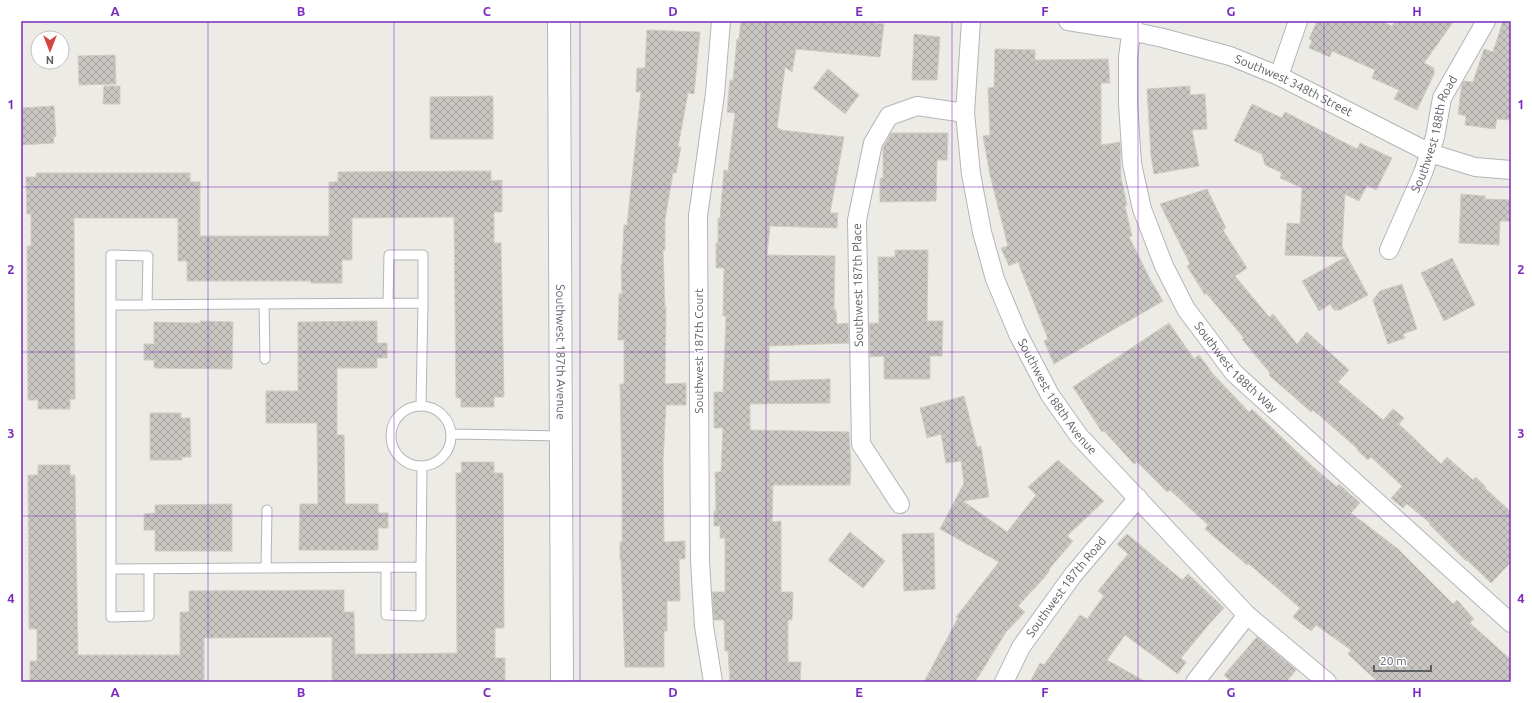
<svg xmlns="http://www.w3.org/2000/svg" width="1532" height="703" font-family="Ubuntu,sans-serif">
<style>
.building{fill:url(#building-cross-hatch);stroke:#d1ccc4}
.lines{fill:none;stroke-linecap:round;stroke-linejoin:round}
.service-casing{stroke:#b2b5b8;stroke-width:11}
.minor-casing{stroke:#b2b5b8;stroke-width:20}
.tertiary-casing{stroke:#b2b5b8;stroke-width:24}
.service{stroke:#fff;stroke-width:9}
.minor{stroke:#fff;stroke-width:18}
.tertiary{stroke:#fff;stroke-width:22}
.grid{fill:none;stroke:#7b2cbf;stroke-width:1;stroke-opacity:0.55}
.labels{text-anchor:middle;stroke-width:3;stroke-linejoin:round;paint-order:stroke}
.street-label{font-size:12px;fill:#5d6063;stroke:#fff}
.neatline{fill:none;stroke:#7b2cbf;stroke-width:1.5}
.grid-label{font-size:13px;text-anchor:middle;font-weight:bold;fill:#7b2cbf}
</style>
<defs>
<pattern id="building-cross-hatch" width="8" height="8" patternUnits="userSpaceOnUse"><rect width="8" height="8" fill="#c9c6c1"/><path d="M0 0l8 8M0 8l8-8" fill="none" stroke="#a6a4a0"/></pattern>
</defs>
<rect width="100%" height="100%" fill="#edebe5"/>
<!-- building -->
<path class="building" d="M741 21H857L884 24 880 57 796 49 792 72 785 67 777 128 781 129 780 130 844 137 830 213H838L837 228 770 226 767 255 835 256 834 310H836L837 324 848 323 849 343 769 346V381L830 379V403L750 404V430L849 432 851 466 850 485H773L772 522 781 521V592H793L792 620H788V662H801L800 682H730L728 651H725L724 620H714L712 592H725V538H720V526H714V511H716L715 472H721L723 428H714V392H723L726 316H723L724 268H716V243H718V218H720L724 170 728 171 735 113 727 112 730 80H733L737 39H739Z
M1317 21H1380L1392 26 1395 21H1454L1424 63 1434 68V74L1417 110 1394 99 1399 90 1372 78 1375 70 1332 51 1330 57 1309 48 1312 40 1309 39Z
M1503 21H1511V120L1497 119 1495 129 1465 125 1466 116 1458 114 1462 83 1464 81 1473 82 1484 49 1493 52Z
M647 30 700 32 694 94 688 93 678 147H681L676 173H673L665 219V250H663L665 307H666L665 384 686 383V405H666L663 460 664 542 685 541V559H679L680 601H667V631H664V667H625L621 560H620V542H622V483L620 384H624V340H618L619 294H622L621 265H622L624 225H627L641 92H636L637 68H645Z
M914 34 940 37 937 80H912Z
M995 49 1035 50V60L1108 59 1110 83H1101V145L1120 142 1121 178 1127 205 1125 206 1132 236 1129 237 1151 281 1163 301 1054 364 1044 341 1048 339 1018 262 1009 266 1001 248 1008 246 990 175 983 136 990 135 988 88 994 87Z
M115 55 116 84 79 85 78 56Z
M828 69 859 95 845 114 813 88Z
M104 86H120V104H103Z
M1190 86V95L1205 94 1207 129 1192 130 1199 166 1154 174 1151 156 1147 89Z
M493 96V139H430V97Z
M1252 104 1282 118 1285 112 1357 149 1360 143 1392 158 1376 190 1367 185 1359 201 1345 194 1342 247 1368 295 1340 310H1334L1330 304 1319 311 1302 281 1346 257 1285 255 1287 223 1300 224 1302 188 1280 178 1282 173 1265 165 1262 154 1234 141Z
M54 106 56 137H53L54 143 21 145V108Z
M891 133H948L947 160H937L936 201 880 202V178H883V148Z
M491 171V181L502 180V212H494V243H501L504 397H494V407H461V398H456L454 217 352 218V260H342V283H311V281H187V261H178V218H74L75 399H70V409H38V400H28L27 246H31V214H27L26 177H36V173H190V182H200V236H329V182H338V172Z
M1207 189 1226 228 1223 230 1247 268 1235 276 1269 317 1273 314 1297 344 1307 332 1349 370 1338 382 1383 420 1393 409 1404 418 1399 424 1441 464 1447 457 1473 480 1476 477 1486 487 1485 488 1511 512V562L1491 583 1467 560 1466 561 1429 524 1430 523 1407 504 1403 508 1391 498 1402 486 1371 457 1368 460 1357 450 1358 449 1313 410 1311 412 1269 375 1270 373 1242 339 1244 338 1206 293 1205 295 1187 266 1190 264 1160 204Z
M1461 194 1485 196V199L1511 200V221H1500L1499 245 1459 243Z
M895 250H928L927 321H943L942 356H930V379H884V356L870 357 869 323H879L878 257H895Z
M1452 258 1475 305 1444 321 1421 273Z
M1402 284 1417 329 1403 334 1405 338 1388 344 1373 300 1380 291Z
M200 321 233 322 232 369 154 368V360H144V344H154V322L200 323Z
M377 321V343H387V358H377V368H337V435H344L345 504H378V513H388V528H378V550H299L300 504H318L317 423H266V391H298V322Z
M1169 323 1194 359 1199 355 1213 374 1249 412 1252 409 1313 467 1337 487 1339 484 1360 503 1351 513 1398 549 1453 604 1457 600 1474 619 1470 623 1511 660V682H1378L1348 654 1351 650 1316 625 1311 631 1293 617 1300 608 1249 564 1247 565 1205 529 1208 525 1170 490 1167 492 1137 462 1134 464 1104 431 1102 432 1073 387Z
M964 396 977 447 981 446 989 497 963 501 1007 532 1036 495 1028 487 1058 460 1104 501 1067 536 1073 541 1049 569 1050 570 1044 578 1018 606 1025 612 1006 632 975 682H924L958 618 956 617 999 562 940 529 964 483 961 461 946 463 941 434 927 438 920 408Z
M150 413H181V418H190L191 457H182V460H150Z
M461 462H494V473H503L504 628H495V658H505V682H332V637L204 638V682H30V661H37V629H29L28 475H38V465H70V475H75L78 655H180V612H189V591L344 590V612H354L355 654H388L457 653 456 473H462Z
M232 504V551H155V530H144V514L155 513V505Z
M850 532 885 561 863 588 828 560Z
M934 533 935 589 904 591 902 534Z
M1127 534 1182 580 1188 574 1224 608 1210 623 1181 658 1186 662 1178 674 1125 635 1107 660 1146 682H1030L1040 663 1044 665 1080 615 1087 619 1104 596 1098 591 1128 554 1117 544Z
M1257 637 1296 670 1286 682H1231L1224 675Z"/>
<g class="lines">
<!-- service casing -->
<g class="service-casing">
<path id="service" d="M388 303 389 255H423V303
M264 304 265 359
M111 305V255L148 256 147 305
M421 405 423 303 111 305V569L421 567 422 466
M391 436a30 30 0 1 1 60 0a30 30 0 1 1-60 0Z
M452 434 561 436
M386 567V615L421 616V567
M266 568 267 510
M111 569V617L149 616V569"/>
</g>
<!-- minor casing -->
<g class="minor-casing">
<g id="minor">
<path id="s1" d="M971 21 965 113 971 174 982 232 995 279 1018 334 1050 395 1079 436 1247 615 1327 682"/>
<path id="s2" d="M1068 21 1131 31 1163 38 1230 56 1279 76 1430 153 1475 167 1511 170"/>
<path id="s3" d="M1133 21 1128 57V103L1132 164 1142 209 1164 266 1186 309 1234 373 1511 623"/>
<path d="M1279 76 1298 21"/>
<path id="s4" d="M1389 250 1423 173 1435 137 1442 98 1486 21"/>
<path d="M900 504 861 444 857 220 873 143 889 116 917 106 965 113"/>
<path d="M713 682 704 626 700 561 698 216 715 94 721 21"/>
<path id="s5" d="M1004 682 1021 647 1073 575 1138 498"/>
<path d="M1195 682 1247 615"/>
</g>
</g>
<!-- tertiary casing -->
<g class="tertiary-casing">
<g id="tertiary">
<path id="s6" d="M559 21 562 682"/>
</g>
</g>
<!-- service -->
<use href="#service" class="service"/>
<!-- minor -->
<use href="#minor" class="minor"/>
<!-- tertiary -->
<use href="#tertiary" class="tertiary"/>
</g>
<!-- grid -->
<path class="grid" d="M208 21V682M394 21V682M580 21V682M766 21V682M952 21V682M1138 21V682M1324 21V682M21 187H1511M21 352H1511M21 516H1511"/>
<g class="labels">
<!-- street labels -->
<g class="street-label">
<text dy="4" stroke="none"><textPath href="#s2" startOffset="236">Southwest 348th Street</textPath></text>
<text dy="4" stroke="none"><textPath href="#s4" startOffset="125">Southwest 188th Road</textPath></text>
<text transform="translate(858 285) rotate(-91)" y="4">Southwest 187th Place</text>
<text transform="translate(699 351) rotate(-90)" y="4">Southwest 187th Court</text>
<text dy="4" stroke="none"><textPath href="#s6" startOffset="331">Southwest 187th Avenue</textPath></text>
<text dy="4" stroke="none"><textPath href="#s3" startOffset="376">Southwest 188th Way</textPath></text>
<text dy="4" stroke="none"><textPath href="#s1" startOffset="395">Southwest 188th Avenue</textPath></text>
<text dy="4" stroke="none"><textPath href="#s5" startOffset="114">Southwest 187th Road</textPath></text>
</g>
</g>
<!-- border -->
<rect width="1532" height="703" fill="none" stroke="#ffffff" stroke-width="44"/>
<!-- north arrow -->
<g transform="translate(50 50) rotate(180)"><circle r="19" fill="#ffffff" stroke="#bebfc1"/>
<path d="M0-3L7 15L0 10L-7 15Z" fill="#d44544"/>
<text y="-6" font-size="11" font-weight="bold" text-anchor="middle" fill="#5d6063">N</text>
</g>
<!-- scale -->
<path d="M1374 665v6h57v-6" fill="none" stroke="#5d6063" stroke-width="2"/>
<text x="1380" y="665" font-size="12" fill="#5d6063" stroke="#ffffff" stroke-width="3" paint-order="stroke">20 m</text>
<rect x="22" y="22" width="1488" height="659" class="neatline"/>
<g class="grid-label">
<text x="115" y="16">A</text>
<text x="301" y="16">B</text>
<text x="487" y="16">C</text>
<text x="673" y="16">D</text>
<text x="859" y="16">E</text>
<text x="1045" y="16">F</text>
<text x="1231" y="16">G</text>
<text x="1417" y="16">H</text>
<text x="11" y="109">1</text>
<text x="1521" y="109">1</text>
<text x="11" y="274">2</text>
<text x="1521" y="274">2</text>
<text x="11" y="438">3</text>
<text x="1521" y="438">3</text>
<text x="11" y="603">4</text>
<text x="1521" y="603">4</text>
<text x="115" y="697">A</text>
<text x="301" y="697">B</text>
<text x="487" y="697">C</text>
<text x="673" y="697">D</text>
<text x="859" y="697">E</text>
<text x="1045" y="697">F</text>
<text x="1231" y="697">G</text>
<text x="1417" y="697">H</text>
</g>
</svg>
